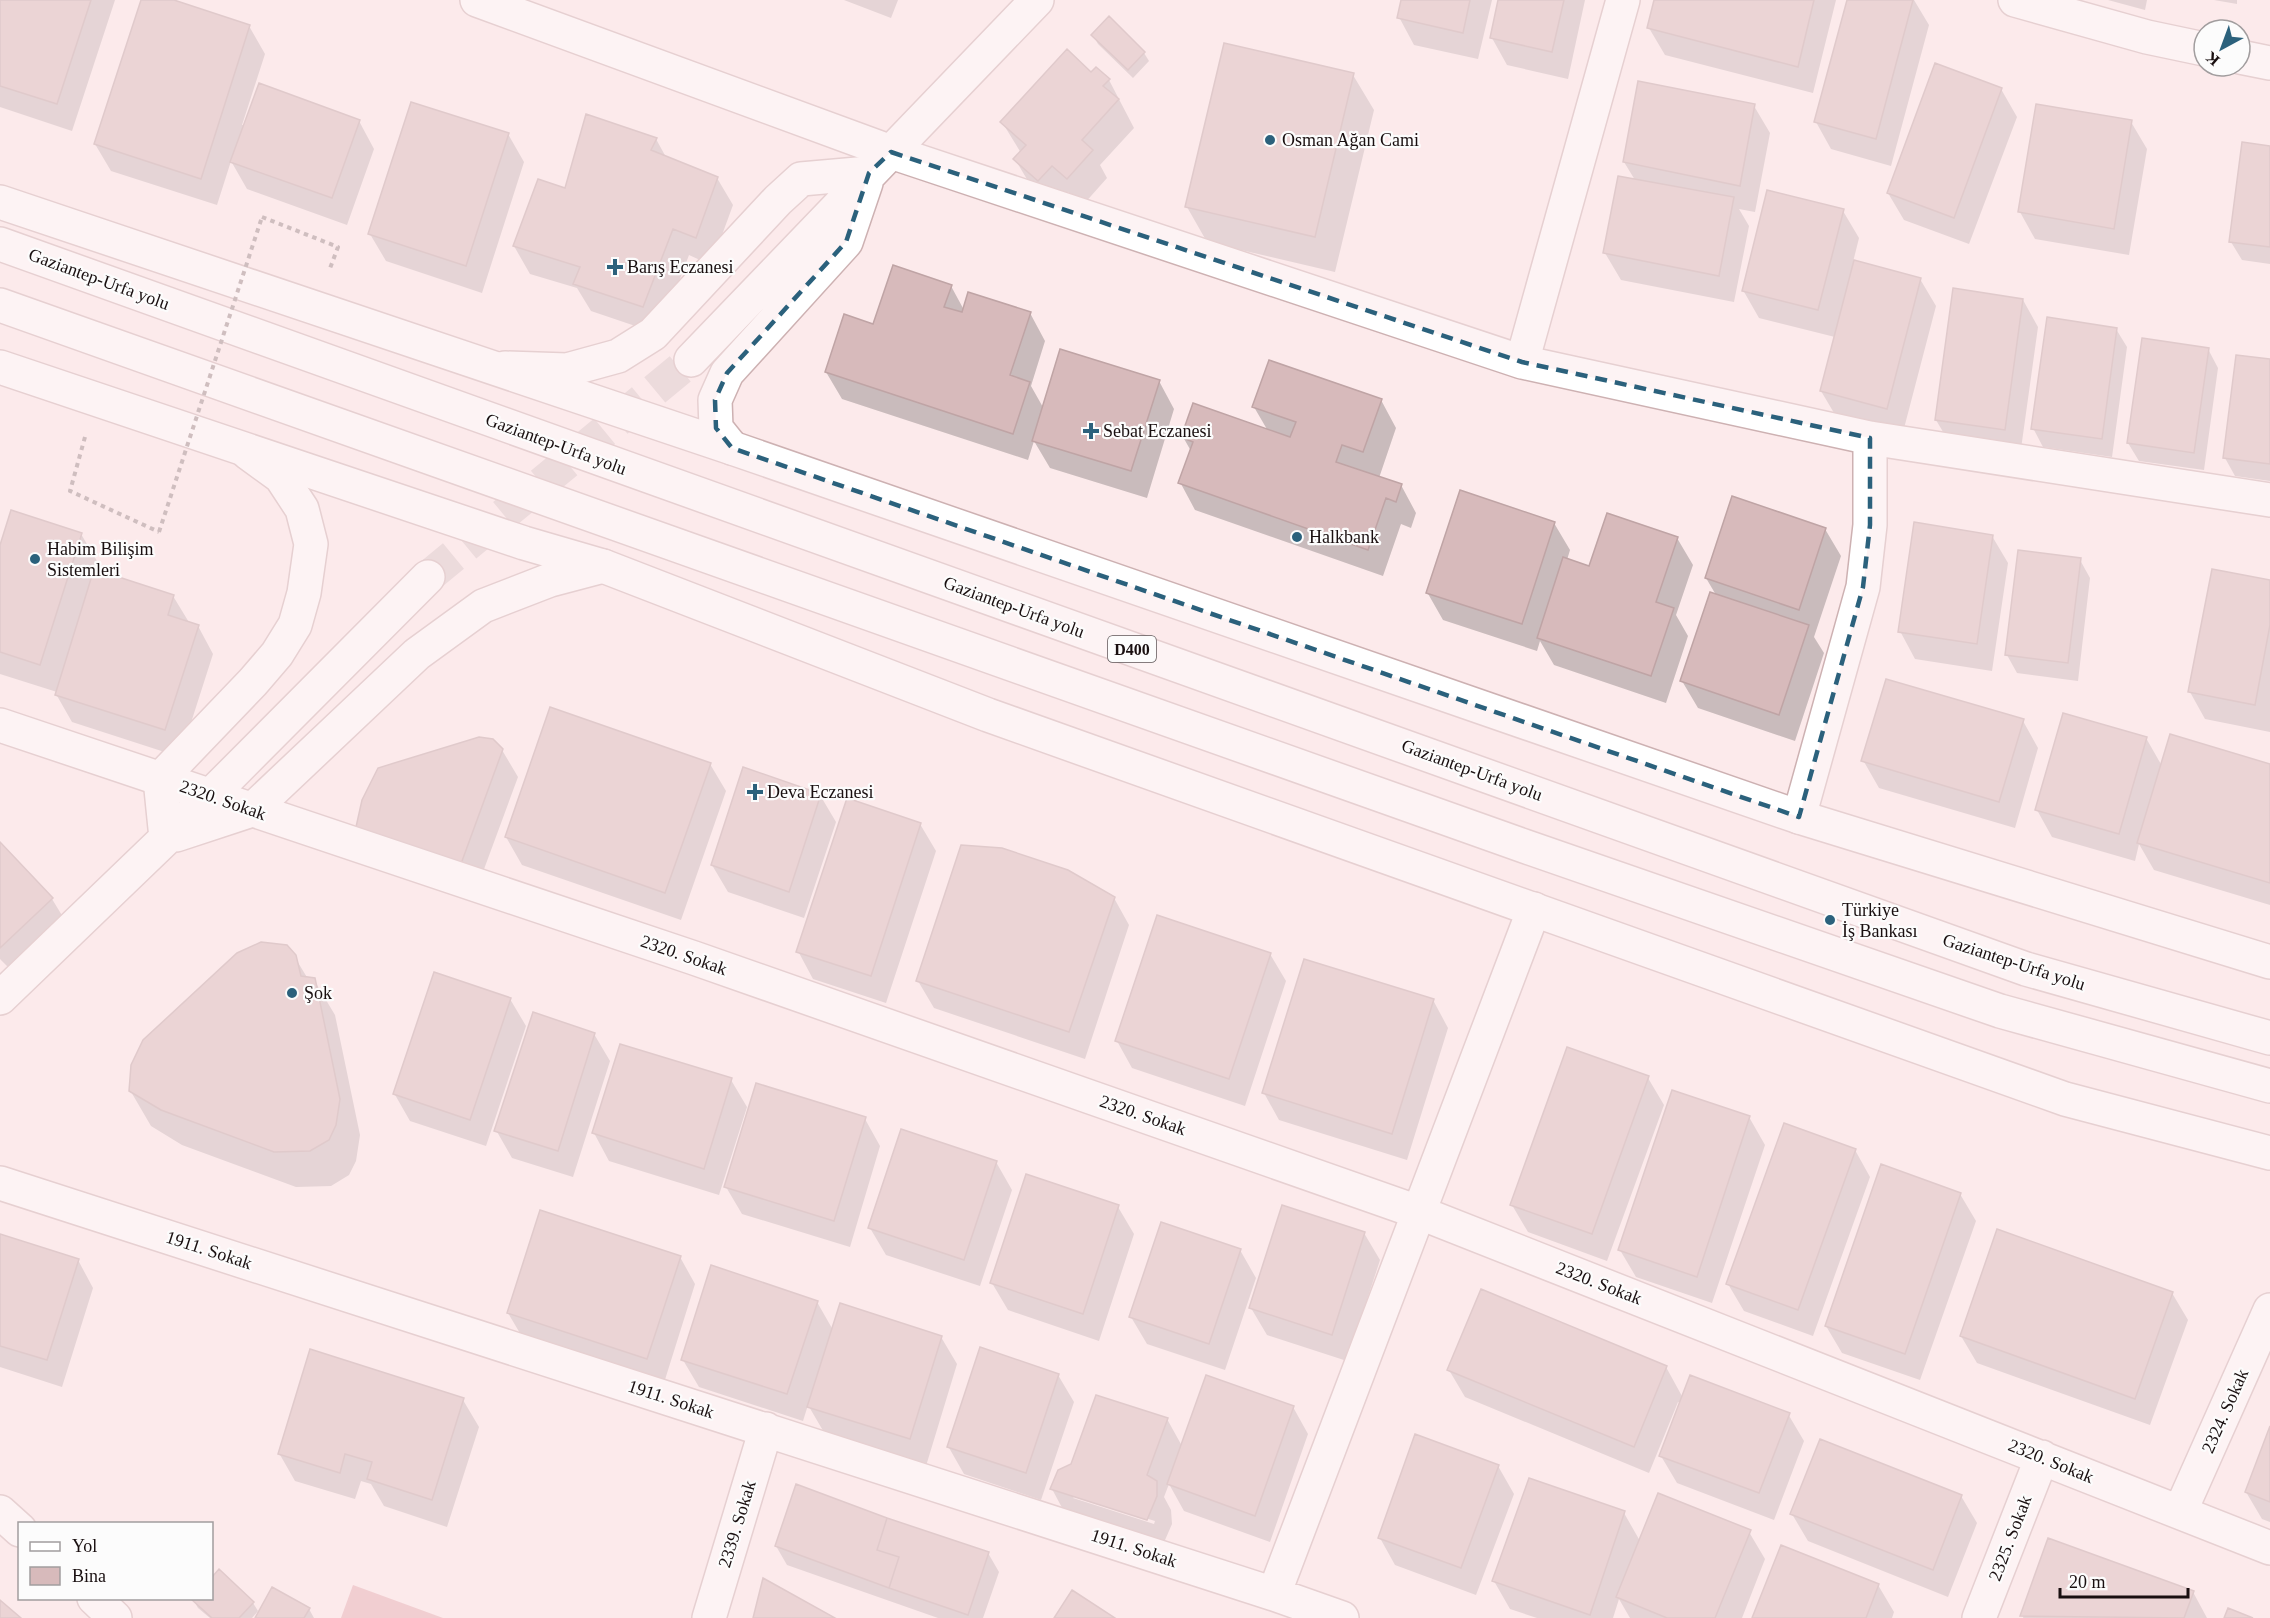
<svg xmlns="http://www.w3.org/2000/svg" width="2270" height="1618" font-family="'Times New Roman',serif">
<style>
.green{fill:#e4aeb2}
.shadow{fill:#0003;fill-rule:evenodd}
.building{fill:#d7babb;stroke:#bfa4a5;stroke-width:1.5}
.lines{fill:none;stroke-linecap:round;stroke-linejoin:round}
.secondary-tunnel{stroke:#dac9ca;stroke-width:33;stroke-dasharray:33 16;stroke-linecap:butt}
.street-casing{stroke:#cdb1b2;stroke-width:36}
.secondary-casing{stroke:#cdb1b2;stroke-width:36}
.highway-casing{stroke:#cdb1b2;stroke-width:36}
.path{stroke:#998a8b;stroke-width:4;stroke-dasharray:4.5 4.5;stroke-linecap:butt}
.street{stroke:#fff;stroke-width:33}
.secondary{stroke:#fff;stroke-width:33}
.highway{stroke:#fff;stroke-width:33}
.path-bridge{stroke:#998a8b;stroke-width:4;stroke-dasharray:4.5 4.5;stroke-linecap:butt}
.marked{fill:none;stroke:#2b617c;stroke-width:4.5;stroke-dasharray:12 8;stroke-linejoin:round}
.poi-dot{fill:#2b617c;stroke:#fcfcfc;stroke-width:2}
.labels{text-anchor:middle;stroke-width:4.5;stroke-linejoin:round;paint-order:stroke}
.shield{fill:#fcfcfc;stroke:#5d5657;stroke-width:1.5}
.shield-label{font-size:16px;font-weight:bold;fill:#190f10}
.poi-label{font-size:18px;fill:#190f10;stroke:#fcfcfc;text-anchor:start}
.street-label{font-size:18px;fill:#190f10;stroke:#fcfcfc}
</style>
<rect width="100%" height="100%" fill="#fceaeb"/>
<!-- green -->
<path class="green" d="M353 1585 443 1618H341Z"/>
<!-- shadow -->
<path class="shadow" d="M0 0H115L72 131 0 107Z
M142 0H170L249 26 265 54 242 125 359 121 374 149 347 225 247 189 231 161 217 205 111 171 95 144Z
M844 0H898L891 18Z
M1403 0H1492L1478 59 1414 45 1399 17Z
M1500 0H1585L1568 79 1507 65 1492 38Z
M1656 0H1836L1813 93 1665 55 1649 28Z
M1848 0H1914L1929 25 1891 166 1831 149 1816 122Z
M2108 0H2147L2145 10Z
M2214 0H2237V4Z
M1093 35 1144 53 1149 61 1133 78 1098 44Z
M1091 74 1109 80 1134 128 1100 165 1107 178 1083 205 1068 192 1054 208 1031 186 1015 159 1021 153 1002 122Z
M1353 75 1374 110 1335 272 1207 242 1187 207Z
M2001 89 2017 117 1969 244 1904 220 1888 193Z
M1754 106 1770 133 1755 212 1739 209 1749 226 1734 302 1621 280 1605 253 1635 180 1624 162Z
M2131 122 2147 149 2129 255 2035 239 2020 212Z
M508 134 524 162 482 293 386 261 370 234Z
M656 139 667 159 717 178 733 205 711 265 689 255 659 334 591 311 577 288 530 274 514 246 566 190Z
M2270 147V264L2242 260 2231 242Z
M1843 211 1859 238 1853 262 1920 279 1936 306 1902 436 1837 418 1821 391 1835 337 1759 318 1743 290Z
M951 286 964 310 1030 313 1045 341 1031 386 1044 409 1159 381 1174 409 1147 498 1050 468 1034 441 1028 460 842 399 826 372 874 326Z
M2023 300 2038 327 2020 456 1952 447 1936 420Z
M2116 329 2127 347 2112 457 2043 447 2033 428Z
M2208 349 2218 368 2204 470 2139 461 2128 443Z
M2270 361V481L2235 476 2225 458Z
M1381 400 1396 428 1379 478 1401 485 1416 513 1411 528 1401 524 1383 576 1195 510 1180 482 1191 451 1183 437 1268 431 1254 407Z
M1554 523 1570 550 1567 560 1590 568 1677 538 1693 565 1676 615 1688 636 1666 703 1554 665 1540 641 1537 651 1443 620 1427 592Z
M1825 529 1841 556 1814 637 1824 653 1795 741 1698 708 1682 681 1716 595 1706 578Z
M81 534 97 561 94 571 173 596 190 624 198 626 213 654 180 757 72 722 56 694 57 692 0 674V550Z
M1992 536 2008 563 1992 671 1915 659 1900 631Z
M2080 560 2090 578 2078 681 2017 673 2007 655Z
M2270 581V732L2205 719 2190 692Z
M2023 721 2038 748 2015 828 1879 788 1863 760Z
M2146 738 2162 766 2270 765V905L2154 870 2139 844 2135 861 2052 837 2037 810Z
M502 750 518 777 473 899 376 867Z
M710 764 726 791 681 920 522 865 506 837Z
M820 795 836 822 804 918 728 892 712 865Z
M920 824 936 851 886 1003 813 979 798 951Z
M0 844 52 899 63 917 9 968 0 959Z
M1114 898 1129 925 1085 1059 934 1008 918 981Z
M1270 954 1286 981 1245 1106 1132 1068 1117 1041Z
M294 956 308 979 314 980 335 1015 360 1135 356 1161 349 1175 331 1186 296 1187 182 1145 151 1126 130 1090Z
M510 999 526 1026 486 1146 410 1121 394 1093Z
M1433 1000 1448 1028 1407 1160 1279 1120 1264 1093Z
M594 1034 610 1061 573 1177 512 1158 496 1130Z
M1648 1078 1664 1105 1607 1261 1528 1232 1512 1205Z
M731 1080 747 1107 719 1195 609 1161 594 1133Z
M1749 1117 1765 1145 1712 1303 1636 1277 1620 1250Z
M865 1119 880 1146 850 1247 742 1214 726 1187Z
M1855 1150 1870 1177 1813 1336 1744 1311 1728 1284Z
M996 1162 1012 1190 980 1286 886 1255 870 1228Z
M1960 1194 1976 1221 1920 1380 1842 1353 1826 1326Z
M1118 1207 1134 1234 1099 1341 1008 1310 992 1283Z
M1364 1233 1380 1260 1347 1361 1267 1335 1251 1308Z
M0 1236 78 1260 93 1288 62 1387 0 1367Z
M1240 1250 1256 1278 1225 1370 1147 1344 1131 1317Z
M680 1257 695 1284 663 1386 524 1340 508 1313Z
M2172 1293 2188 1320 2150 1425 1977 1363 1961 1336Z
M817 1302 833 1330 941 1337 957 1364 926 1466 825 1434 808 1405 803 1421 699 1387 683 1360Z
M1666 1367 1683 1398 1788 1414 1804 1441 1774 1520 1677 1483 1661 1456 1681 1403 1678 1402 1649 1473 1465 1397 1449 1370Z
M1058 1375 1074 1402 1041 1500 964 1474 948 1446Z
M463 1400 479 1427 447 1527 384 1506 371 1484 361 1481 355 1499 295 1481 279 1453Z
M1293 1407 1308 1434 1270 1542 1184 1511 1169 1484 1164 1497 1171 1510 1172 1524 1162 1547 1067 1517 1052 1489 1167 1419 1182 1446ZM1075 1496 1155 1521 1154 1524 1073 1498Z
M2270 1430V1522L2262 1519 2246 1492Z
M1498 1466 1514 1494 1476 1595 1395 1565 1380 1538Z
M1961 1496 1977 1523 1948 1597 1808 1541 1792 1514Z
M1624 1513 1640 1541 1749 1532 1765 1559 1742 1618H1630L1619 1599 1613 1618H1537L1510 1609 1494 1581Z
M887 1520 988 1553 999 1572 983 1618H938L787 1565 776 1546Z
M2049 1540 2193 1592 2207 1618H2023Z
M219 1571 253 1603 258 1611 252 1618H210L198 1608 193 1599 212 1598V1579Z
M1878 1585 1894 1612 1892 1618H1754Z
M309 1609 314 1618H257Z"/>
<!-- building -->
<path class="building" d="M0 0H91L57 104 0 86Z
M141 0H174L250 25 201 179 94 144Z
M1401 0H1470L1463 33 1397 18Z
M1498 0H1564L1552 52 1490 38Z
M1654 0H1814L1798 67 1647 28Z
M1847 0H1913L1876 139 1814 122Z
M1109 16 1145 52 1128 70 1091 35Z
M1224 43 1354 73 1315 237 1185 207Z
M1067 49 1091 72 1096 67 1110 79 1103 86 1119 99 1082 140 1093 150 1067 179 1052 166 1038 181 1013 159 1026 145 1000 122Z
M1935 63 2002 88 1954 218 1887 193Z
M1638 81 1755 104 1740 186 1623 162Z
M259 83 360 120 332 198 230 162Z
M411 102 509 133 466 266 368 234Z
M2036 104 2132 120 2114 229 2018 212Z
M586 114 657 138 651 150 718 177 696 238 673 229 643 307 573 284 580 267 513 246 538 179 565 188Z
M2242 142 2270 146V247L2229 242Z
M1618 176 1734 197 1719 276 1603 253Z
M1767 190 1844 209 1818 310 1742 291Z
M1854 260 1921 278 1887 409 1820 391Z
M893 265 952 285 944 307 962 312 968 292 1031 312 1010 375 1030 382 1013 434 825 372 844 314 873 324Z
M1953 288 2023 299 2005 430 1935 420Z
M2047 317 2117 328 2102 439 2031 429Z
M2142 338 2209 348 2194 453 2127 443Z
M1060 349 1160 380 1131 471 1032 441Z
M2236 355 2270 359V464L2223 458Z
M1269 360 1382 399 1363 452 1342 445 1336 462 1402 484 1396 502 1386 498 1368 550 1178 483 1193 442 1181 437 1193 403 1290 437 1296 422 1252 407Z
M1460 490 1555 522 1522 624 1426 593Z
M1732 496 1826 528 1799 610 1705 578Z
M11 510 82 533 40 665 0 652V545Z
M1607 513 1678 537 1656 602 1674 608 1651 676 1537 638 1563 557 1589 566Z
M1914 522 1993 535 1977 644 1898 632Z
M2018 550 2081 558 2068 663 2005 655Z
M94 569 174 595 168 615 199 625 165 730 55 695Z
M2212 569 2270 580V625L2255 705 2188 692Z
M1710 592 1809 625 1779 715 1680 681Z
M1886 679 2024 719 1999 802 1861 761Z
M550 707 711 763 665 893 505 837Z
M2063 713 2147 737 2119 834 2035 810Z
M2170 734 2270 764V883L2137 843Z
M479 737 493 739 503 749 458 872 359 840 356 827 362 800 378 768Z
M743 767 821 794 789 892 711 865Z
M847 798 921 823 871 976 796 952Z
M0 842 53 898 0 948Z
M961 845 1002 848 1068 870 1115 897 1069 1032 916 981Z
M1157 915 1271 953 1229 1079 1115 1041Z
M261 942 287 945 296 955 301 976 315 978 340 1099 336 1125 329 1140 310 1151 274 1152 161 1110 129 1091 131 1065 143 1040 237 953Z
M1304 959 1434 999 1392 1134 1262 1093Z
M434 972 511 998 470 1120 393 1094Z
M533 1012 595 1033 558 1151 494 1131Z
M620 1044 732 1078 704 1169 592 1133Z
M1567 1047 1649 1076 1592 1234 1510 1205Z
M756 1083 866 1117 834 1221 724 1187Z
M1672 1090 1750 1116 1697 1277 1618 1250Z
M1784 1123 1856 1149 1798 1310 1726 1284Z
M901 1129 997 1161 964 1260 868 1228Z
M1881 1164 1961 1193 1905 1354 1825 1326Z
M1026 1174 1119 1205 1083 1314 990 1283Z
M1282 1205 1365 1232 1332 1335 1249 1308Z
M540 1210 681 1256 647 1359 507 1313Z
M1161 1222 1241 1249 1209 1344 1129 1317Z
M1997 1229 2173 1292 2135 1399 1960 1336Z
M0 1234 79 1259 47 1360 0 1346Z
M711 1265 818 1301 787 1394 681 1360Z
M1481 1289 1667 1366 1634 1447 1447 1370Z
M840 1303 942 1336 910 1439 807 1407Z
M980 1347 1059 1374 1026 1473 947 1447Z
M310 1349 464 1398 432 1500 367 1479 372 1462 345 1454 340 1473 278 1454Z
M1206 1375 1294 1406 1255 1516 1167 1484Z
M1690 1375 1790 1413 1759 1493 1659 1456Z
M1096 1395 1168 1418 1147 1475 1157 1481V1496L1147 1520 1050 1489 1058 1470 1071 1464Z
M2270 1426V1502L2245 1492Z
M1415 1434 1499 1465 1461 1568 1378 1538Z
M1820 1439 1962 1495 1933 1570 1790 1514Z
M1529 1478 1625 1511 1590 1615 1492 1581Z
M796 1484 887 1518 877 1550 899 1557 889 1588 775 1546Z
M1658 1493 1751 1530 1715 1618H1667L1616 1597Z
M887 1518 989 1552 968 1615 889 1588 899 1557 877 1550Z
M2048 1538 2194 1591 2184 1618 2020 1616Z
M1781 1545 1879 1584 1866 1618H1752Z
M219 1569 254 1602 239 1618H212L191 1599 212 1598V1577Z
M763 1578 835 1618H753Z
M272 1587 310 1608 304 1618H255Z
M1072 1590 1115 1618H1054Z
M0 1600 21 1618H0Z
M2228 1608 2253 1618H2224Z"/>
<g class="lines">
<!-- secondary-tunnel -->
<path class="secondary-tunnel" d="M428 577 691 360"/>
<!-- street casing -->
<g class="street-casing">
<path id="street" d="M477 0 891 152 1522 362 1870 438 2270 500
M2015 0 2147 37 2204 49
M2240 57 2270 63
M1522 362 1623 0
M0 725 694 958 1418 1212 2270 1548
M1799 817 1863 587 1870 525V438
M0 1183 1274 1594 1342 1618
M0 1512 20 1530
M2180 1512 2270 1310
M1274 1594 1534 909
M94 1598 115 1618
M709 1618 766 1429
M1979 1618 2042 1457"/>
</g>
<!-- secondary casing -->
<g class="secondary-casing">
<path id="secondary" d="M691 360 1037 0
M505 368 567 370 618 356 653 334 778 200 801 179 869 173
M732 448 716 428 715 400 727 373 846 242 866 183
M176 835 252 810 417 654 483 606 550 580 603 566
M166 838 160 779 253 682 277 654 295 625 304 593 311 544 302 509 281 477 248 453
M0 998 211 795 428 577"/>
</g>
<!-- highway casing -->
<g class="highway-casing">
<path id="highway" d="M0 202 732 448 1799 817 2270 962
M0 244 2026 969 2270 1038
M0 305 1524 846 2000 1011 2270 1086
M0 367 524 543 603 566 988 715 2065 1099 2270 1153"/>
</g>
<!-- path -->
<path class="path" d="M262 217 338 247 329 271
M85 437 70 491 159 532"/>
<!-- street -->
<use href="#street" class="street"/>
<!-- secondary -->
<use href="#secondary" class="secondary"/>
<!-- highway -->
<use href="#highway" class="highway"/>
<!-- path-bridge -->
<path class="path-bridge" d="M159 532 262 217"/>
</g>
<!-- marked area -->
<path d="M0 0H2270V1618H0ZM891 152 1522 362 1870 438V525L1863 587 1799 817 732 448 716 428 715 400 727 373 846 242 869 173Z" fill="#fceaeb" fill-opacity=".55" fill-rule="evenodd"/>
<path class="marked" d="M891 152 1522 362 1870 438V525L1863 587 1799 817 732 448 716 428 715 400 727 373 846 242 869 173Z"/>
<!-- markers -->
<g class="poi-dot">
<circle cx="1270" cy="140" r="6"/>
<path d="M612 258h6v6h6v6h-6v6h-6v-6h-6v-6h6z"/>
<path d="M1088 422h6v6h6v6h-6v6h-6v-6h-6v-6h6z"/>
<circle cx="1297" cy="537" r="6"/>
<circle cx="35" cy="559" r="6"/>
<path d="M752 783h6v6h6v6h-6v6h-6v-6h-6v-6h6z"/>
<circle cx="1830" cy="920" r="6"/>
<circle cx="292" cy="993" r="6"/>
</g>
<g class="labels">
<!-- shield labels -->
<rect class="shield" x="1108" y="636" width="48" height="26" rx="4.5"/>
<g class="shield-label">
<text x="1132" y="655">D400</text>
</g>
<!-- poi labels -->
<g class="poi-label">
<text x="1282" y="146">Osman Ağan Cami</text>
<text x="627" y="273">Barış Eczanesi</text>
<text x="1103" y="437">Sebat Eczanesi</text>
<text x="1309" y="543">Halkbank</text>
<text x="47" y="555">Habim Bilişim<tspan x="47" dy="21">Sistemleri</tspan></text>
<text x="767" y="798">Deva Eczanesi</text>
<text x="1842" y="916">Türkiye<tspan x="1842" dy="21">İş Bankası</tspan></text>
<text x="304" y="999">Şok</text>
</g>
<!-- street labels -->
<g class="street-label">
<text transform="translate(99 279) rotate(20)" y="6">Gaziantep-Urfa yolu</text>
<text transform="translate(556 444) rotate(20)" y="6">Gaziantep-Urfa yolu</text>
<text transform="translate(1014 607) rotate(20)" y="6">Gaziantep-Urfa yolu</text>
<text transform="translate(1472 770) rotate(20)" y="6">Gaziantep-Urfa yolu</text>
<text transform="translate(223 800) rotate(19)" y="6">2320. Sokak</text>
<text transform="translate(684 955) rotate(19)" y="6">2320. Sokak</text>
<text transform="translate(2014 962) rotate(18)" y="6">Gaziantep-Urfa yolu</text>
<text transform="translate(1143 1115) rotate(19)" y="6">2320. Sokak</text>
<text transform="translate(209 1250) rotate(18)" y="6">1911. Sokak</text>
<text transform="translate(1599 1283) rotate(21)" y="6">2320. Sokak</text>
<text transform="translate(671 1399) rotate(18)" y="6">1911. Sokak</text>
<text transform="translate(2225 1411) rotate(-66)" y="6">2324. Sokak</text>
<text transform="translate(2051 1461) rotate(22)" y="6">2320. Sokak</text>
<text transform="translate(737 1524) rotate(-73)" y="6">2339. Sokak</text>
<text transform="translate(2010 1538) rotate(-69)" y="6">2325. Sokak</text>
<text transform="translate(1134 1548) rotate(18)" y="6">1911. Sokak</text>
</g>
</g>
<!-- legend -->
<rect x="18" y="1522" width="195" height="78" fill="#fcfcfc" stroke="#a19d9e" stroke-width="1.5"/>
<rect x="30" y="1542" width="30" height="9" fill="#ffffff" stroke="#a19d9e" stroke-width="1.5"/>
<text x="72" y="1552" font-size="18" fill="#190f10">Yol</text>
<rect x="30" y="1567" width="30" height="18" fill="#d7babb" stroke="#a19d9e" stroke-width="1.5"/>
<text x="72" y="1582" font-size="18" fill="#190f10">Bina</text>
<!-- north arrow -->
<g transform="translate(2222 48) rotate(221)"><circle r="28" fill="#fcfcfc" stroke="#a19d9e" stroke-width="1.5"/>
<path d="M0-4.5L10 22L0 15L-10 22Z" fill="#2b617c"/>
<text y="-9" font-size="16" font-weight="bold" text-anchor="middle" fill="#190f10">K</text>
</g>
<!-- scale -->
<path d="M2060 1588v9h128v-9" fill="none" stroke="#190f10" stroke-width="3"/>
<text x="2069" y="1588" font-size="18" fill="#190f10" stroke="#fcfcfc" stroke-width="4.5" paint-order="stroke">20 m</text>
</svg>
